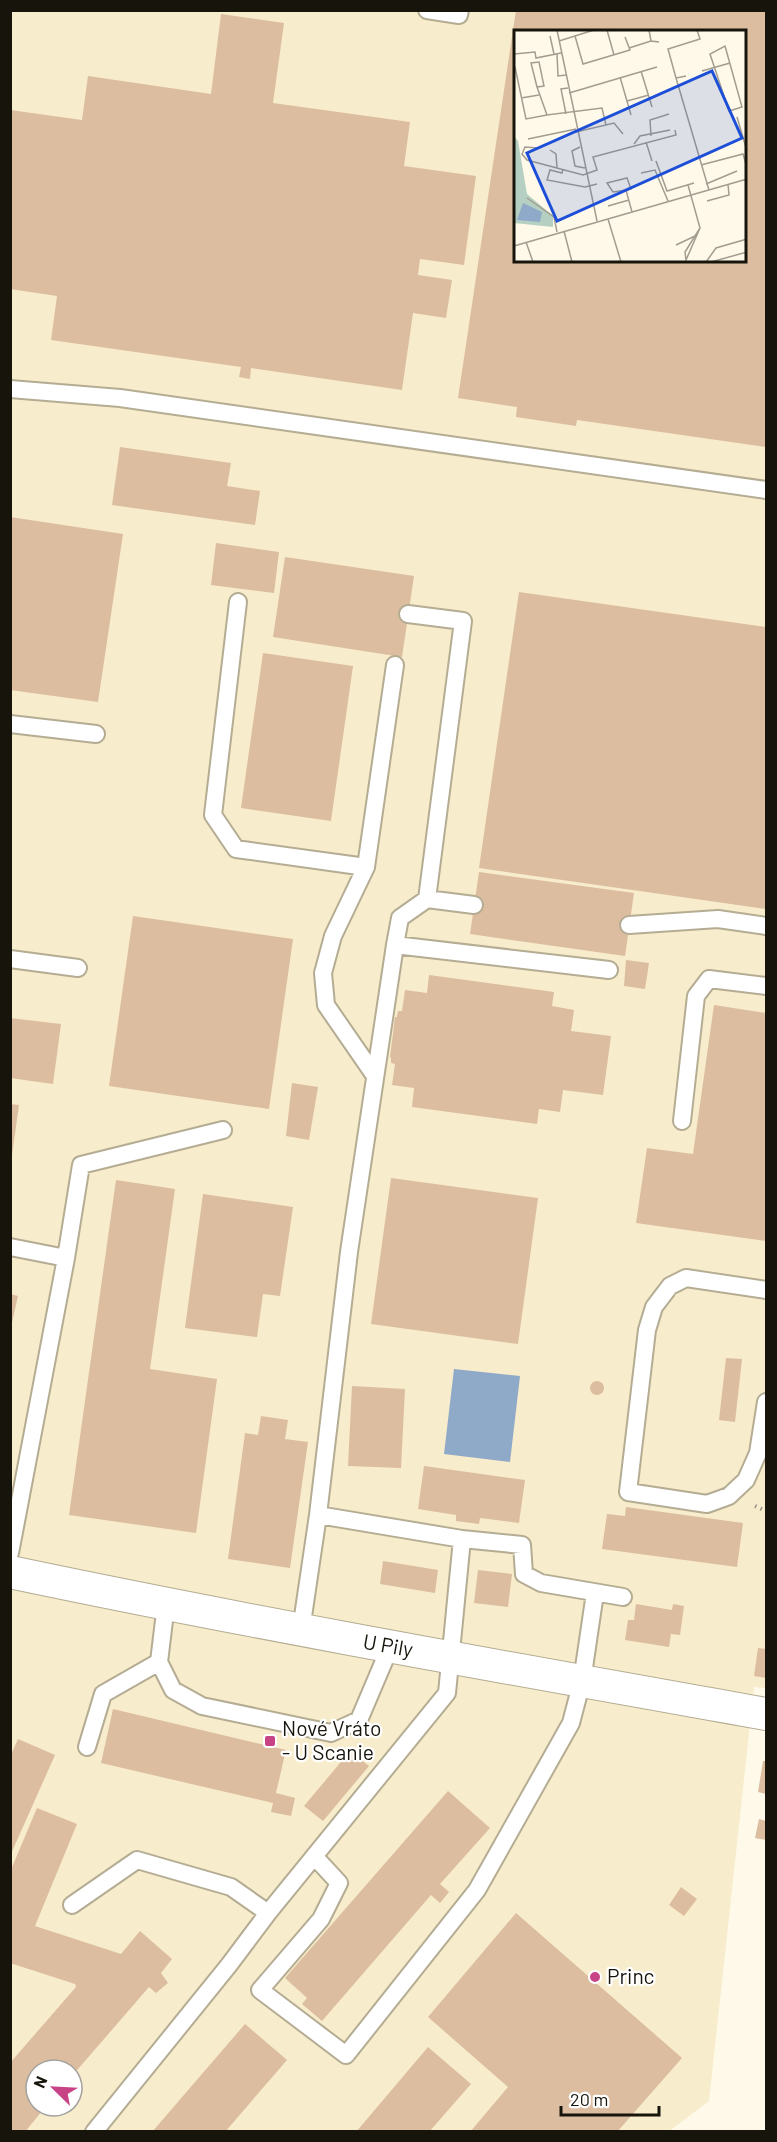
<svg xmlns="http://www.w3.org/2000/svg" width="777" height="2142" font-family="Barlow,sans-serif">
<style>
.built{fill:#f7eccb;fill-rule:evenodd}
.water{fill:#8fa9c8}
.building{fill:#ddbda0;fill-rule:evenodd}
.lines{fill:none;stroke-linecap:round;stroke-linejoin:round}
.service-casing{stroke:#b4ac93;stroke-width:20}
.minor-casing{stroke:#b4ac93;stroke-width:34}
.path{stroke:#989487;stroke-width:4;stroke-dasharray:1.5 4.5;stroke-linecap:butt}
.service{stroke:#fff;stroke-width:16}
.minor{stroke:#fff;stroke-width:32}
.poi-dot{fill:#c84385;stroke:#fff;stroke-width:2}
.labels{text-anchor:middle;stroke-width:4.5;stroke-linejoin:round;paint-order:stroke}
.street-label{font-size:21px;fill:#17140b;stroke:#fff}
.poi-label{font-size:21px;fill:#17140b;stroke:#fff;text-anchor:start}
.inset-road{fill:none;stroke:#a29d90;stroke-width:1.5}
.view{fill:#1d4ed8;fill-opacity:0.15;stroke:#1d4ed8;stroke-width:3}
.inset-edge{fill:none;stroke:#17140b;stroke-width:3}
</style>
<rect width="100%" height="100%" fill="#fef9e9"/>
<!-- built -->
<path class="built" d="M11 11H766V1688L754 1687 709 2101 668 2132H11ZM516 32H746V261H516ZM36 2070H72V2106H36Z"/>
<!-- water -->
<path class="water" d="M454 1369 520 1376 510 1462 444 1454Z"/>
<!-- building -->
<path class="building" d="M516 10H766V447L577 420 576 426 516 417 517 407 458 398ZM516 32H746V261H516Z
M221 14 284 23 273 103 410 122 404 166 476 176 464 265 420 259 418 275 452 280 446 318 413 313 402 390 251 368 250 379 239 377 241 367 51 340 57 296 10 289V110L82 120 88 76 211 94Z
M120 447 231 463 227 486 260 491 255 525 112 505Z
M10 517 123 534 98 702 10 690Z
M216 543 279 552 274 593 211 585Z
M285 557 414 576 402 657 273 637Z
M519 592 766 627V909L479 868Z
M263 653 353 666 331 821 241 808Z
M479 872 634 893 625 956 470 934Z
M133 916 293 939 269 1109 109 1086Z
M626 960 649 963 645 989 624 986Z
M429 975 554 992 552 1006 574 1010 571 1031 611 1036 603 1095 563 1090 560 1112 539 1109 537 1124 412 1107 414 1088 392 1085 395 1064 391 1063V1058L390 1057 395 1017H397L398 1011H402L405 990 427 993Z
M714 1005 766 1013V1241L636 1223 647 1148 693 1154Z
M10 1018 61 1024 53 1084 10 1078Z
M292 1083 318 1087 309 1140 286 1136Z
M10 1104 19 1105 12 1155H10Z
M391 1178 538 1198 518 1344 371 1324Z
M116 1180 175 1189 150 1369 217 1379 196 1533 69 1515Z
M203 1194 293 1207 280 1296 263 1294 257 1337 185 1328Z
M10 1294 18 1296 11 1327H10Z
M726 1358 742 1359 735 1422 719 1420Z
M590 1388a7 7 0 1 1 14 0a7 7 0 1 1-14 0Z
M352 1386 405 1389 401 1468 348 1466Z
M261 1416 288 1420 285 1439 308 1442 290 1568 228 1559 245 1433 258 1435Z
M424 1466 525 1480 519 1523 480 1518 479 1524 456 1521V1515L418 1509Z
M626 1507 743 1523 737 1567 602 1549 607 1514 625 1516Z
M383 1561 438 1570 435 1593 380 1584Z
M478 1570 512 1574 508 1607 474 1603Z
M636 1604 672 1610 673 1604 684 1606 680 1635 671 1634 669 1647 625 1640 628 1620H634Z
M758 1648 766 1649V1678L754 1676Z
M113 1709 286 1750 276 1793 295 1798 291 1816 271 1812 273 1803 101 1763Z
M18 1739 55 1755 10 1856V1757Z
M350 1751 369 1766 323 1821 304 1806Z
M763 1761H766V1794L758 1792Z
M448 1791 490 1828 440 1884 449 1892 440 1903 431 1895 322 2021 302 2004 307 1998 285 1978Z
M37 1808 77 1824 35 1926 121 1954 140 1931 172 1959 161 1973 168 1983 156 1993 149 1987 72 2076V2070H36V2106H46L25 2132H10V2063L76 1987 75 1984 10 1963V1872Z
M759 1819 766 1821V1840L755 1838Z
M681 1887 697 1899 684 1916 669 1905Z
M516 1913 682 2058 617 2132H470L508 2087 428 2017Z
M245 2024 287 2060 225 2132H152Z
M428 2047 471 2084 429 2132H356Z"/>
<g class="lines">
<!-- service casing -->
<g class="service-casing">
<path id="service" d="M427 10 459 15 460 10
M10 389 120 398 766 490
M238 602 213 815 236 849 366 867
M10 724 96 734
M427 899 474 905
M629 925 718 919 766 926
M395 945 609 970
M10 959 78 968
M375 1076 326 1005 323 973 333 936 366 867 395 665
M682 1121 696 996 709 979 766 986
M10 1247 66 1258 10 1553
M66 1258 81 1165 223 1130
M766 1290 686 1278 670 1286 654 1307 647 1330 628 1492 707 1504 729 1496 746 1480 758 1453 766 1402
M462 1539 522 1545 524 1574 541 1583 623 1597
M166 1604 159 1662 173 1690 202 1706 331 1733 359 1720 390 1647
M301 1630 318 1515
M87 1747 103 1694 159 1662
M314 1856 339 1883 321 1919 260 1990 346 2055 477 1890 571 1723 582 1681 595 1593
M72 1905 137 1860 231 1887 268 1913
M94 2132 229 1965 268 1913 447 1693 462 1539 318 1515 349 1252 395 945 400 918 427 899 463 621 408 614"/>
</g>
<!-- minor casing -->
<g class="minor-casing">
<path id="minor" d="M10 1572C262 1625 514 1669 766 1714"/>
</g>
<!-- path -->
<path class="path" d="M755 1506 766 1511"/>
<!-- service -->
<use href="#service" class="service"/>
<!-- minor -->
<use href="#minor" class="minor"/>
</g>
<!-- markers -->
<g class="poi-dot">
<rect x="264" y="1735" width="12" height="12" rx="3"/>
<circle cx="595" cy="1977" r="6"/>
</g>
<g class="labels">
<!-- street labels -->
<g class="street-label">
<text transform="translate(388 1646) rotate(10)" y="7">U Pily</text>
</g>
<!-- poi labels -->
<g class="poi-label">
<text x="282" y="1736">Nové Vráto<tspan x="282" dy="24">- U Scanie</tspan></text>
<text x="607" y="1984">Princ</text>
</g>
</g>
<!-- overview -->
<g transform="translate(514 30)">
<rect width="232" height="232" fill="#fef9e9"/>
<path d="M0 106 4 111 13 164 39 186V197L0 193Z" fill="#b5d0c2"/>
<path d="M9 173 28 182 26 192 3 190Z" fill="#8fa9c8"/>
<path class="inset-road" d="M43 0 83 191M93 0 100 25M135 0 137 11 145 12M36 6 40 24M61 6 69 34 116 20 111 7M45 11 80 0M211 16 228 77 215 81 196 24ZM115 18 137 11M0 24 21 22 22 28 47 23M43 24 44 46 52 45M1 37 12 89 33 85M127 41 138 77M188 41 216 33M172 46 162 48 195 160M106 47 117 85M162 48 154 19 186 9 183 0M23 57 30 56 25 32 17 33 23 57 33 85 88 78 92 95 62 102M55 63 143 37M7 68 25 65M113 71 135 65M52 84 47 59 54 58M223 87 233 121M92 95 100 93 109 104M137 106 136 90 155 84M14 109 62 99M132 112 138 131M120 114 126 106 156 100M66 117 58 121 61 136 71 138M25 118 11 117 8 124 13 130 69 145 83 140 79 127 162 105 161 100M36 120 42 124 43 138M142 131 153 161 180 153M187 135 229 124 232 134M49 139 48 143 36 140 33 150 71 157 83 154M127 143 141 140 154 171M192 154 223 141M174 155 186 198 172 230 171 222 186 198M112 160 117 159 113 148 93 153 99 162 112 160 118 182M13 168 40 187 43 202M193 171 215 165 214 154M94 176 115 170M94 189 107 232M50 201 58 232M12 212 19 232M162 215 181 206M0 216 233 149M192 232 202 218 233 209M197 232 233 222"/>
<path class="view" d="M198 41 228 108 43 191 13 123Z"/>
<rect width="232" height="232" class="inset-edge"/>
</g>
<!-- border -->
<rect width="777" height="2142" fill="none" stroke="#17140b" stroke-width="24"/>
<!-- north arrow -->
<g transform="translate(54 2088) rotate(294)"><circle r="28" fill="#ffffff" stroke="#a2a19d" stroke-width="1.5"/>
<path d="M0-4.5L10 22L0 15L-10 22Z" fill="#c84385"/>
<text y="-9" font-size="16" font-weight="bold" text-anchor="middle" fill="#17140b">N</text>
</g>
<!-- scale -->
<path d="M561 2106v9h98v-9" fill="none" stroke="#17140b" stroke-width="3"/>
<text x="570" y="2106" font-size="18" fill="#17140b" stroke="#ffffff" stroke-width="4.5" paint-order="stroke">20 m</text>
</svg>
